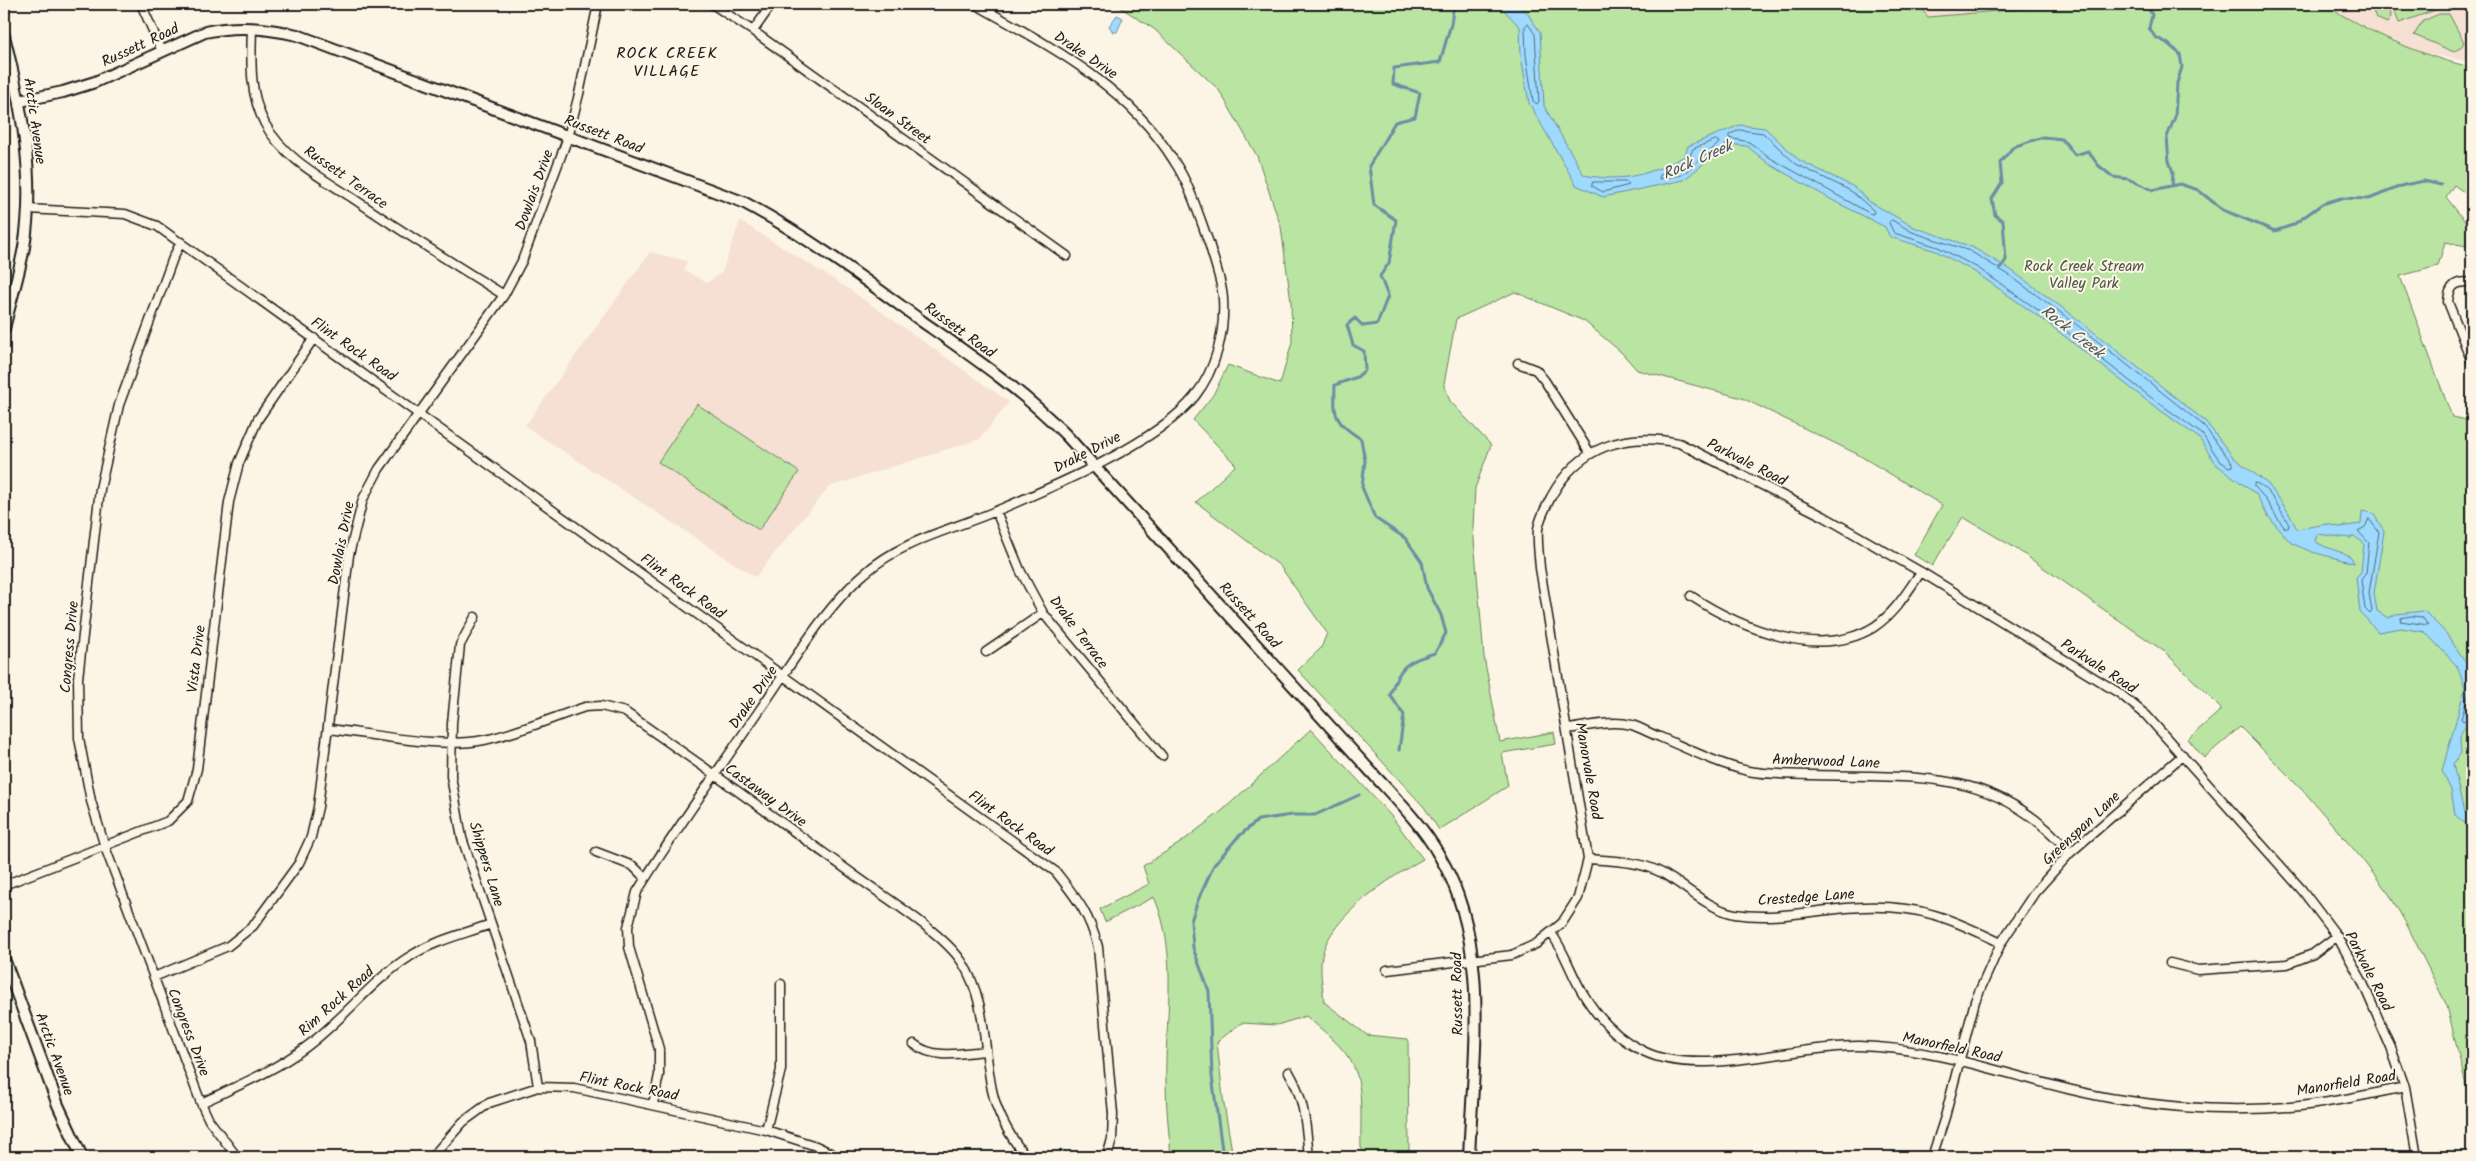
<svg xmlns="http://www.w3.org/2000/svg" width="2476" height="1161" font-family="Kalam,sans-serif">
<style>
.built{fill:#f6e0d3}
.green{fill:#b9e4a1;stroke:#6a805e}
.water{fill:#9edafe;stroke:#6a8ea4}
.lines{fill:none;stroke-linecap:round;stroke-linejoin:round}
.shore{stroke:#506876;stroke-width:1}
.stream{stroke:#6a8ea4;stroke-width:3}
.street-casing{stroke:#1c1c1c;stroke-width:11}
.secondary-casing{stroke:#1c1c1c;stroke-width:14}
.street{stroke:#fcf5e5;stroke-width:8}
.secondary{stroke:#fcf5e5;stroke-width:10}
.labels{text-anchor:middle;stroke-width:4;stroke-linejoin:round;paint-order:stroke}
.street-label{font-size:15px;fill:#1c1c1c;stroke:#fcf5e5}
.park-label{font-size:15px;fill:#4b5844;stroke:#fcf5e5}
.neighbourhood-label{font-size:16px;letter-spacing:1px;fill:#1c1c1c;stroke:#fcf5e5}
.water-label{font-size:16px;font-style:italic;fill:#435560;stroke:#fcf5e5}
</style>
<rect width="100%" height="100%" fill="#fcf5e5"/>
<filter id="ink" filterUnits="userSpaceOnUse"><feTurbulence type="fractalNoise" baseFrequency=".02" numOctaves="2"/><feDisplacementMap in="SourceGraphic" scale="10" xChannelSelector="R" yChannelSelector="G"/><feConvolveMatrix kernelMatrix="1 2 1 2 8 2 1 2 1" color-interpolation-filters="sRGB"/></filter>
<g filter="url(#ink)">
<!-- built -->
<path class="built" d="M1918 4H2079L1928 17Z
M2324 4H2472V63L2387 45Z
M740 221 849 289 1009 402 980 439 829 487 755 577 525 426 650 252 687 261 684 270 707 283 722 272Z"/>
<!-- green -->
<path class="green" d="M1115 4H1918L1928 17 2079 4H2324C2364 30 2425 58 2472 67V198L2454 185 2446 197 2468 225 2472 226V247L2445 242 2438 266 2400 276 2452 417 2472 421V1111L2447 1006 2408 927 2389 894 2362 859 2302 789 2240 727 2204 758 2188 739 2222 709 2165 652 2015 548 1963 517 1932 566 1914 555 1942 505 1857 454 1742 398 1637 370 1621 352 1584 321 1515 292 1456 319 1444 384 1450 401 1491 445 1475 488 1473 527 1484 657 1500 742 1554 732 1556 744 1502 753 1508 786 1439 830 1424 807 1298 670 1321 648 1327 633 1280 566 1196 502 1236 465 1193 420 1213 395 1228 365 1280 384 1292 342 1291 302 1281 227 1257 156 1219 90 1154 29Z
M2382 4 2390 6 2391 17 2387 23 2376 18 2373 11 2375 6Z
M2392 4H2440L2441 8 2399 23Z
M2439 14H2449L2464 42 2461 48 2454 52 2414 35 2423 21Z
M697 404 799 472 759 530 658 462Z
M1311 729 1392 817 1423 859C1390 878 1330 916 1322 956 1319 969 1323 988 1324 1002L1367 1035 1408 1039 1409 1150 1403 1157 1367 1156 1361 1148C1360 1123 1364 1090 1354 1067 1345 1047 1322 1030 1306 1016L1277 1025 1241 1023 1217 1042 1223 1098 1233 1157H1171C1169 1133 1166 1108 1166 1084 1164 1023 1180 955 1154 897L1105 922 1100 909 1149 884 1143 866 1180 843 1223 810Z"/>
<!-- water -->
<path class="water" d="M1498 4H1521L1540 32 1544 106 1584 175C1623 183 1651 174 1685 156L1688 146 1740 125 1765 128 1799 160 1854 187 1870 202 1914 227 1972 247 2011 270 2075 317 2206 422 2233 457 2268 484 2287 510 2297 529 2327 524 2339 527 2361 524 2362 511 2373 513 2384 531 2374 593 2377 611 2388 618 2396 614 2424 611 2445 632 2472 671V722C2457 731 2460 738 2461 753L2453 764 2464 812 2472 816V829L2455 815 2451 790 2442 771 2465 688 2457 666 2425 632 2401 628 2378 632 2360 612 2356 577 2361 572 2364 543 2354 536 2350 538 2317 534 2315 541C2326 549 2339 550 2351 557L2354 563 2312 552 2291 543 2268 516 2256 494 2217 465 2199 438 2146 400 2045 321 1975 272 1936 251 1890 237 1885 227 1832 200 1769 164 1747 146 1727 144 1684 180 1603 197 1576 185 1529 103 1521 56 1520 27Z
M1117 15 1123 18 1117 32H1113L1109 26Z"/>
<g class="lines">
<!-- shore -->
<path class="shore" d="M1528 24 1535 34 1539 101 1537 104 1533 101 1526 55 1525 27Z
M1740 130 1763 133 1796 164 1851 191 1873 210 1874 213 1871 214 1772 159 1749 142 1729 138V135Z
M1716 140 1719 142 1718 144 1682 175 1659 179 1660 175 1688 160 1693 149Z
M1593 182H1627L1629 185 1603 192 1592 186Z
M1892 220 1912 232 1970 251 2009 275 2072 321 2203 425 2232 463V466L2229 467 2220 461 2202 434 2149 396 2048 317 1978 268 1938 247 1894 233 1889 223Z
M2255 483C2267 484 2283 514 2289 525L2288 528H2285C2274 515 2266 497 2254 486Z
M2369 519 2379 532 2369 593 2372 611 2370 614 2365 609 2361 580 2366 573 2369 543 2358 531 2365 527Z
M2412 616 2422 617 2428 625 2400 621 2401 618Z
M2472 673 2466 675 2470 689 2461 719 2463 721 2472 718"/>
<!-- stream -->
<path class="stream" d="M2146 4 2152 15 2149 28 2155 37 2167 43 2180 54 2182 67 2177 83 2175 117 2167 137 2169 161 2173 172 2172 186
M2000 269 2006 260 2003 221 1995 215 1992 199 2002 183 2000 163 2013 147 2043 137 2062 139 2075 155 2088 151 2098 165 2113 177 2128 179 2153 190 2180 184 2198 190 2223 210 2275 231 2293 225 2322 204 2341 198 2369 199 2404 185 2424 181 2441 185
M1399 750 1404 715 1390 695C1400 665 1406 662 1435 653L1446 633 1441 615 1427 588 1422 562 1405 538 1375 518 1362 487 1365 461 1361 439C1334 421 1334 418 1335 385L1357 377 1365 370 1364 351 1353 345 1347 325 1355 318 1363 326 1377 324 1388 296 1380 276 1389 263 1396 220 1374 205 1369 166 1395 122 1415 117 1420 93 1393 84 1394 68 1440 62 1451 24 1454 4
M1223 1157 1212 1076 1209 991 1193 948 1191 921 1198 900 1214 865 1237 838 1258 820 1292 815H1315L1359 795"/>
<!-- street casing -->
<g class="street-casing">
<path id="street" d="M141 4 162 51
M712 4 753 31 1067 256
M252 28C251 61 249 94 265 124 283 157 320 177 351 197 401 231 452 263 504 295
M753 31 772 4
M27 209 125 214 157 226 1056 872C1077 899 1089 913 1098 947L1113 1114 1112 1139 1107 1157
M181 242 173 258 119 405 100 489 78 678 79 738 91 801 105 847 201 1103 209 1120 237 1157
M2472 283C2457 280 2449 285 2448 302L2472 362
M1518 363 1536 370 1545 381 1590 453
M996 511 1020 570 1043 613 1162 756
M1691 596C1740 628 1819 661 1874 627 1895 613 1907 592 1921 572
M475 617 460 645 452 723 451 776 462 838 531 1041 538 1087
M986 652 1043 613
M329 729C374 734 440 749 484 740 515 734 554 717 585 707L601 706 625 712C703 766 780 821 857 877 886 898 943 933 962 962 987 1001 983 1047 992 1090 997 1114 1011 1138 1026 1157
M1568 729C1588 726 1611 720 1632 725 1641 728 1651 734 1660 737 1688 749 1718 764 1748 771 1769 775 1791 774 1812 775 1916 778 1996 766 2070 853
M596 852 633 866 645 878
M1588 859C1614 861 1640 861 1662 873 1686 886 1708 909 1735 914 1778 921 1821 908 1864 907 1921 905 1952 919 2001 943
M4 885 168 821 188 801 197 769 229 502 239 463 258 419 314 338
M1551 933C1564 950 1570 971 1581 990 1596 1016 1616 1038 1643 1051 1699 1079 1796 1045 1859 1046 1950 1048 2035 1087 2123 1100 2181 1109 2242 1112 2300 1106 2335 1102 2371 1094 2405 1087
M2170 963 2198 970 2287 964 2313 954 2337 936
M1387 970 1512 955 1536 944 1562 923 1578 898 1588 859 1540 568C1539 555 1537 541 1538 529 1540 517 1546 507 1551 497 1578 447 1625 431 1679 443L1823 516 1921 572 2119 693 2146 715 2302 890 2337 936 2362 981 2391 1048 2405 1087 2417 1157
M154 977 228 946 253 926 299 863 311 837 318 807 349 555 363 499 379 469 504 295 522 261 568 137 579 94 598 4
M914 1044C934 1060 962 1053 986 1051
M1289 1072C1305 1099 1306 1127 1309 1157
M201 1103C237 1086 274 1071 306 1047 343 1020 371 981 409 957 433 941 464 934 491 924
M653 1104 659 1075V1049L629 947 628 927 637 892C675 830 718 771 759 711 789 668 825 607 864 574 902 540 951 530 996 511 1053 487 1158 443 1195 396 1216 369 1225 333 1223 299 1222 281 1214 261 1209 243 1199 216 1190 185 1174 161 1126 84 1051 47 975 4
M766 1130 781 1070V984
M432 1157 463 1122 489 1103 538 1087 574 1088 766 1130 816 1146 839 1157
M1932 1157 1945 1117 1975 1001 2001 943 2035 892 2070 853 2183 755"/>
</g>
<!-- secondary casing -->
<g class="secondary-casing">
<path id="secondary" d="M4 36C21 104 36 176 24 247 19 275 10 302 4 329
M20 101 63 92 95 82 205 32C237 25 266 28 297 35L743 202C807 236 864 279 923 322 973 357 1023 391 1066 435L1374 775C1397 800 1422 825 1439 855 1492 943 1473 1058 1469 1157
M4 959 58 1105 82 1157"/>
</g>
<!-- street -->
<use href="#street" class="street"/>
<!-- secondary -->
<use href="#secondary" class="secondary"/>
</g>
</g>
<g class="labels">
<!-- street labels -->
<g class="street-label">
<text transform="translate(140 45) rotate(-25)" y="5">Russett Road</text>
<text transform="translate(1086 55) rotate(34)" y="5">Drake Drive</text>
<text transform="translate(898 118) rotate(36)" y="5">Sloan Street</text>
<text transform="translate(35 121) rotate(82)" y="5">Arctic Avenue</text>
<text transform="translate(604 134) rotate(21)" y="5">Russett Road</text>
<text transform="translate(346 177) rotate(35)" y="5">Russett Terrace</text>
<text transform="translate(534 190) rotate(-70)" y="5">Dowlais Drive</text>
<text transform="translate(960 330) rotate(36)" y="5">Russett Road</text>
<text transform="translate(354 349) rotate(35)" y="5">Flint Rock Road</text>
<text transform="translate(1087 452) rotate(-27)" y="5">Drake Drive</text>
<text transform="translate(1747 462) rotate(27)" y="5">Parkvale Road</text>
<text transform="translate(341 543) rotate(-79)" y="5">Dowlais Drive</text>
<text transform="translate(683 586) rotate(36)" y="5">Flint Rock Road</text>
<text transform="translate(1250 615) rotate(48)" y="5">Russett Road</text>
<text transform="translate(1079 632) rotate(53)" y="5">Drake Terrace</text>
<text transform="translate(69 647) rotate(-85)" y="5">Congress Drive</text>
<text transform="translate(196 659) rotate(-83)" y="5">Vista Drive</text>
<text transform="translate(2099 666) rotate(33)" y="5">Parkvale Road</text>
<text transform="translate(753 697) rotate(-55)" y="5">Drake Drive</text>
<text transform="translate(1826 761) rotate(2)" y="5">Amberwood Lane</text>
<text transform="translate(1589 771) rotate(80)" y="5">Manorvale Road</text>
<text transform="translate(766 795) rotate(36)" y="5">Castaway Drive</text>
<text transform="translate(1011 823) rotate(36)" y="5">Flint Rock Road</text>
<text transform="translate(2081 828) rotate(-43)" y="5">Greenspan Lane</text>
<text transform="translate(487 864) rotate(73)" y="5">Shippers Lane</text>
<text transform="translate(1806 897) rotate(-4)" y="5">Crestedge Lane</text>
<text transform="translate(2369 971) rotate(63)" y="5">Parkvale Road</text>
<text transform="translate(1457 994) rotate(-91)" y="5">Russett Road</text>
<text transform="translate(336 1001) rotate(-42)" y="5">Rim Rock Road</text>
<text transform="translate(189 1032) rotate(69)" y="5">Congress Drive</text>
<text transform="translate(1952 1047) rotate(12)" y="5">Manorfield Road</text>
<text transform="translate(55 1054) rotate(70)" y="5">Arctic Avenue</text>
<text transform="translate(2346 1083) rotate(-9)" y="5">Manorfield Road</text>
<text transform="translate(629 1086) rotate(11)" y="5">Flint Rock Road</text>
</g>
<!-- park labels -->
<g class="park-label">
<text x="2084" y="271">Rock Creek Stream<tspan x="2084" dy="17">Valley Park</tspan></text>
</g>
<!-- neighbourhood labels -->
<g class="neighbourhood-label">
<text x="667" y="58">ROCK CREEK<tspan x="667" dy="18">VILLAGE</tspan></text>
</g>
<!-- water labels -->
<g class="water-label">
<text transform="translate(1697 159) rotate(-24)" y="6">Rock Creek</text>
<text transform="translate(2073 331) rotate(38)" y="6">Rock Creek</text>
</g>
</g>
<!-- margin -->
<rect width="2476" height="1161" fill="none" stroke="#fcf5e5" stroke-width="20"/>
<rect x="10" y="10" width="2456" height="1141" fill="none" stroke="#1c1c1c" stroke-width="2" filter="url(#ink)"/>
</svg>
